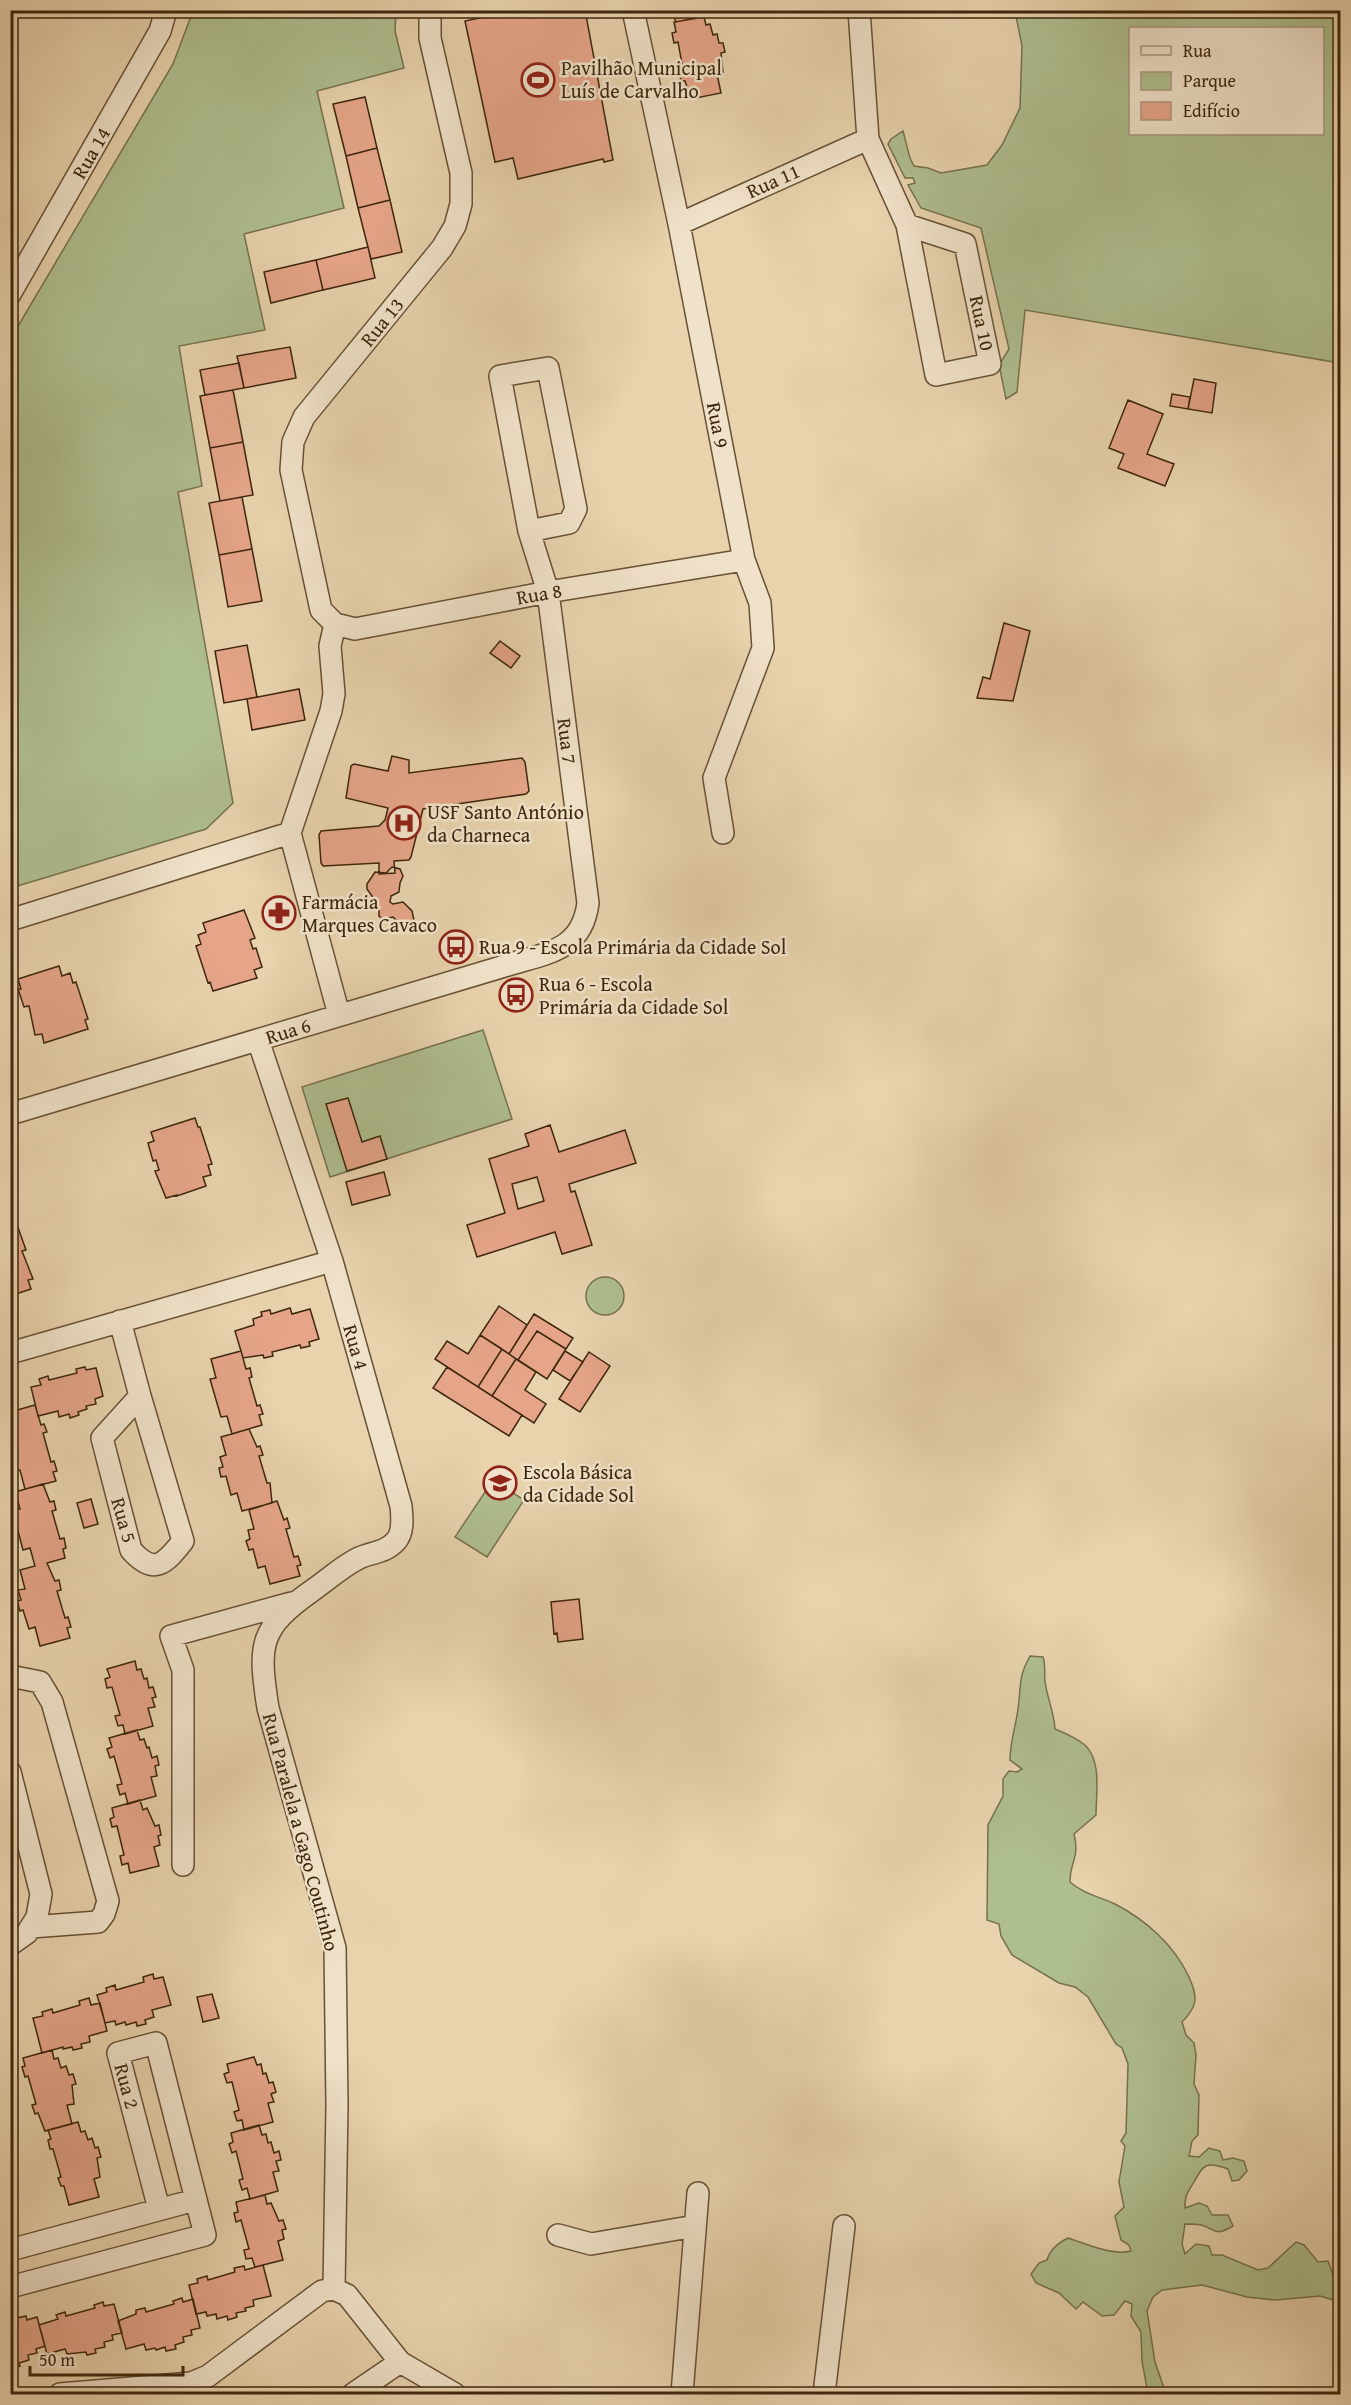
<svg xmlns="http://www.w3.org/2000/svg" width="1351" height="2405" font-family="'Gentium Book Plus',serif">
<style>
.green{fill:#afbe8f;stroke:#76724e;stroke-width:1.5;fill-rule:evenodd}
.building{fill:#e6a589;stroke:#3d260c;stroke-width:1.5;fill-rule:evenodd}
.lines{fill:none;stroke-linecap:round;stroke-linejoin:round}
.minor-casing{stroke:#685134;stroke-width:24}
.minor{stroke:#f0e2ca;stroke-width:21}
.labels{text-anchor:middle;stroke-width:5;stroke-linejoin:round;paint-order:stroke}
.poi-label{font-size:20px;fill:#3d260c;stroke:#f0e2ca;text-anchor:start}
.street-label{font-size:20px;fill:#3d260c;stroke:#f0e2ca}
</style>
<rect width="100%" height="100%" fill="#e8d3ad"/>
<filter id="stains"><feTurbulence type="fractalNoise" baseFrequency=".00333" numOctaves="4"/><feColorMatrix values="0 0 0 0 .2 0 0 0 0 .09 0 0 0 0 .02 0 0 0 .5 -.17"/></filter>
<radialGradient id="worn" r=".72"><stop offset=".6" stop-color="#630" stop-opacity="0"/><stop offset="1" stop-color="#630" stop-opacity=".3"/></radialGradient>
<!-- green -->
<path class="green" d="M193 11H396L395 31 404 68 317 91 344 208 244 234 265 330 179 346 202 486 178 492 233 803 206 829 11 888V338L173 64Z
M1015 11H1340V363L1025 310 1017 392 1006 399 999 365 1009 349 981 228 921 208 908 185 915 183 913 178H905L888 144 891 139 903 131 910 158 914 166 928 168 941 173 987 165 1002 145 1020 108 1022 46ZM1130 28H1322V134H1130Z
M483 1030 512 1119 330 1177 302 1087Z
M586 1296a19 19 0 1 1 38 0a19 19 0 1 1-38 0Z
M493 1480 524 1500 487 1557 455 1537Z
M1030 1656 1043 1657C1046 1666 1044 1673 1045 1681 1047 1698 1054 1712 1055 1729 1065 1733 1076 1738 1085 1745 1102 1761 1096 1794 1096 1815L1074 1834C1080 1858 1070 1861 1070 1882 1082 1893 1100 1897 1115 1904 1146 1920 1174 1945 1189 1977 1198 1997 1198 2006 1182 2022L1186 2035 1194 2043 1196 2055 1194 2084 1199 2095 1198 2135 1192 2141 1189 2156 1199 2157 1209 2148 1220 2151 1223 2160 1233 2158 1244 2161 1247 2171 1239 2180 1232 2181 1228 2169C1206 2161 1204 2164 1194 2182 1187 2194 1185 2194 1185 2208L1199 2203 1207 2206 1212 2215H1228L1233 2226C1214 2237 1218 2230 1201 2225 1196 2224 1190 2224 1185 2224L1182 2244 1185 2254 1196 2244 1209 2246 1212 2255H1222L1258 2270 1268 2268 1296 2242 1304 2245 1318 2262 1328 2261 1336 2283 1340 2280V2302L1320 2296 1275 2300 1247 2297 1202 2285 1162 2290 1153 2297 1147 2311 1155 2362 1166 2394H1148L1142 2361 1141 2332 1131 2316 1132 2304 1125 2301 1114 2315 1102 2316 1083 2302 1076 2309 1059 2293 1036 2283 1031 2274 1039 2263 1047 2260C1050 2249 1058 2243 1068 2238 1087 2244 1112 2256 1131 2251L1129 2245 1121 2240 1115 2216 1124 2207 1119 2182 1125 2146 1121 2141 1126 2133 1128 2064 1122 2048 1116 2044 1088 1997 1075 1987 1059 1983 1012 1955 1001 1936 999 1924 987 1920 988 1825 1003 1796V1779L1009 1771 1017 1772 1022 1769 1010 1760C1010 1739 1018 1720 1019 1700 1021 1680 1020 1674 1030 1656Z"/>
<!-- building -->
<path class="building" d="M507 10H585L613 160 604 162 603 159 518 179 513 158 495 162 465 21 508 12Z
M671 10H704L705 16 676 22Z
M704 17 706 25 710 24 713 35 717 34 719 43H723L725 52 721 53 723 73 717 74 721 93 691 99 685 81H681L679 70 683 69 678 42 674 43 672 33 676 32 674 22Z
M365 97 377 148 346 156 333 104Z
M377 148 390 200 358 208 346 156Z
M390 200 402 252 371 259 358 208Z
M368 247 375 278 323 290 316 260Z
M316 260 323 290 271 303 264 272Z
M290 347 296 378 244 388 237 356Z
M239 363 244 388 205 395 200 370Z
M1194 379 1216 383 1212 413 1188 409Z
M233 390 243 442 210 448 200 396Z
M1172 394 1190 397 1188 409 1170 406Z
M1128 400 1163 414 1147 454 1174 464 1165 486 1118 468 1124 454 1109 448Z
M243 442 253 495 220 501 210 448Z
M242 497 252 549 219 555 209 503Z
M252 549 262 601 228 607 219 555Z
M1004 623 1030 631 1013 701 977 698 983 677 990 679Z
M500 641 520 656 511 668 490 653Z
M247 645 257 697 224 703 215 651Z
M299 689 305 720 252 730 247 699Z
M392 756 409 760V773L522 758 525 762 529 791 526 794 423 809 411 857 409 860 394 861 395 873 379 874V863L323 866 321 863 319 835 321 831 379 826 385 820 388 808 346 798 351 766 354 764 388 771Z
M392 867 400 869 403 876 400 883 399 892 391 896 390 902 393 904 403 902 412 911 414 920 408 926H402L393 917 383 919 379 916V906L367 889V884L375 872 386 873Z
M244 910 255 938 250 940 253 949 256 948 262 967 254 970 257 978 213 991 210 982 208 983 196 946 201 944 198 935 206 932 203 923Z
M59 966 62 976 70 973 73 983 76 982 88 1019 85 1020 88 1029 44 1043 42 1034 35 1035 29 1006 24 1007 18 989H21L18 979Z
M348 1098 362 1142 380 1136 387 1159 347 1171 326 1104Z
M195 1118 198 1127H200L212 1164 208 1165 211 1175 203 1177 206 1186 177 1196V1195L166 1198 155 1171 159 1170 156 1160 153 1161 148 1143 154 1141 151 1132Z
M550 1125 559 1152 625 1130 636 1163 569 1184 571 1192 575 1191 592 1245 562 1254 555 1232 477 1257 467 1225 505 1213 489 1159 529 1146 525 1134ZM537 1177 544 1201 518 1209 512 1184Z
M384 1172 390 1195 352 1205 346 1182Z
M16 1222 26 1250 22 1251 33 1279 28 1280 31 1289 10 1296V1224Z
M499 1306 527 1325 509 1354 480 1335Z
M290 1308 292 1314 310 1309 319 1339 309 1342 310 1346 301 1348 300 1345 272 1352 273 1356 264 1358 263 1355 243 1358 235 1331 254 1325 253 1319 262 1316 261 1312 270 1310 271 1314Z
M534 1314 573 1338 566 1349 537 1331 518 1360 509 1354Z
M537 1331 566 1349 547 1379 518 1360Z
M480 1335 502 1349 478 1387 435 1359 447 1341 468 1354Z
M502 1349 516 1359 492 1396 478 1387Z
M241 1351 246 1369 250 1368 252 1377 249 1378 257 1406 260 1405 263 1414 259 1415 262 1425 232 1434 227 1416 221 1417 210 1379 216 1378 211 1359Z
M565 1351 583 1362 570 1381 553 1370Z
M589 1352 610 1366 580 1412 559 1399Z
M516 1359 536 1372 525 1390 546 1404 534 1423 492 1396Z
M85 1367 86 1370 96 1368 103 1396 95 1399 96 1404 86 1406 87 1409 78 1412 79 1415 70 1418 69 1414 59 1417 58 1411 38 1416 31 1387 41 1385 39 1379 48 1376 49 1380 77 1373 76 1369Z
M447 1367 522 1415 509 1436 433 1388Z
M35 1405 41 1425 44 1424 47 1432 43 1433 51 1462 54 1461 57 1471 53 1472 56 1481 25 1489 20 1470 15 1471 10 1455V1412Z
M249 1429 257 1447 260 1446 263 1455 259 1456 267 1483H270L272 1503 242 1511 237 1493 231 1495 226 1476 221 1477 219 1468 223 1467 220 1457 226 1455 221 1437Z
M43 1484 50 1502 54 1501 56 1510 52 1511 60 1539 64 1538 66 1548 63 1549 65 1558 47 1563 55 1581 59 1580 61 1590 57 1591 65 1618 68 1617 71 1627 67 1628 70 1638 40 1646 35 1627 29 1629 23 1610 20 1611 17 1601 21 1600 18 1590 25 1589 20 1570 35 1566 30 1548 23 1550 18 1531 14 1532 12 1522 16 1521 13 1511 20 1509 15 1492Z
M91 1499 98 1524 84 1528 77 1503Z
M277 1501 284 1520 287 1518 290 1528 286 1529 294 1557 298 1556 301 1565 297 1566 300 1576 270 1584 265 1566 258 1568 253 1549 249 1550 246 1541 250 1539 248 1530 254 1529 249 1510Z
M579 1599 583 1639 558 1642 557 1633 554 1634 551 1602Z
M135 1661 137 1670 141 1669 144 1679 147 1678 149 1688 153 1687 156 1697 152 1698 155 1707 148 1708 153 1726 125 1734 123 1725 118 1726 115 1716 120 1715 112 1687 107 1688 105 1679 110 1677 107 1669Z
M137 1730 140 1740 144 1739 147 1748 149 1747 152 1758 157 1756 159 1765 155 1766 157 1776 151 1777 156 1796 128 1804 125 1793 120 1795 117 1785 122 1784 114 1756 110 1758 107 1749 112 1747 109 1738Z
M140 1800 143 1810 147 1808 155 1826 159 1825 161 1835 158 1836 160 1845 154 1847 159 1866 130 1873 128 1863 122 1865 120 1856 124 1855 117 1826 112 1827 110 1819 114 1817 112 1808Z
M153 1974 154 1979 163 1977 171 2005 152 2010 154 2017 145 2020 146 2024 137 2026 136 2022 126 2025 125 2022 116 2025 115 2021 105 2023 97 1995 107 1992 106 1988 115 1985 116 1990 144 1982 143 1977Z
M212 1994 219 2018 203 2022 197 1997Z
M89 1998 91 2005 100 2003 107 2031 89 2036 90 2042 81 2044 82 2048 73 2050 72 2047 63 2049V2047L42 2053 33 2018 43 2016 42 2012 52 2009 53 2013 80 2005 79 2001Z
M52 2050 54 2059 58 2058 61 2068 66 2066 69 2075 73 2074 76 2084 72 2085 74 2104 67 2105 72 2124 45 2131 38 2113 35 2114 32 2105 36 2104 28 2076 25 2077 22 2067 25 2066 23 2058Z
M254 2057 257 2065 261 2064 263 2074 266 2073 269 2083 273 2082 276 2092 271 2094 274 2102 268 2103 273 2122 244 2130 242 2120 237 2121 234 2112 239 2110 232 2082 227 2083 224 2074 229 2072 227 2064Z
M78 2122 81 2132 85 2131 88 2140 92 2138 95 2148 98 2147 101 2157 97 2158 100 2177 94 2179 99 2197 69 2205 64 2186H61L58 2178 61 2177 53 2149H50L48 2140 51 2139 48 2130Z
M259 2125 262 2135 266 2134 268 2143 271 2142 274 2153 279 2151 281 2160 276 2161 279 2171 273 2172 278 2191 250 2199 247 2188 242 2190 239 2180 243 2179 236 2151 232 2153 229 2144 233 2142 231 2133Z
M265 2195 267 2204 271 2203 279 2221 283 2220 286 2229 282 2230 284 2239 278 2241 283 2260 255 2267 252 2258 246 2259 244 2250 249 2249 241 2220 236 2222 234 2213 238 2212 236 2202Z
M263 2265 271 2296 253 2300 254 2306 245 2308 246 2311 236 2313 237 2317 228 2320 227 2316 217 2319 216 2314 207 2316 206 2312 196 2314 189 2285 198 2283 197 2279 207 2276 208 2280 235 2272 234 2268 244 2266 245 2270Z
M182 2298 183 2302 193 2299 200 2328 191 2330 192 2335 183 2337 184 2342 175 2345 176 2349 166 2351 165 2347 156 2350 155 2348 146 2350 144 2344 126 2349 118 2321 136 2314V2310L145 2308 146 2312 174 2304 173 2301Z
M103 2302 104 2306 114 2304 122 2333 112 2335 113 2340 104 2342 105 2347 95 2349 96 2353 87 2355 86 2352 67 2354 65 2349 47 2354 39 2325 58 2319 56 2315 65 2312 66 2316 95 2308 94 2305Z
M26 2316 27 2320 37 2317 45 2346 36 2349 37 2353 28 2355 29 2360 19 2363 20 2366 10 2369V2324L18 2322 17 2318Z"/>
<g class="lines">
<!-- minor casing -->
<g class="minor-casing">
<path id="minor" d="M430 10V38L461 173V204L455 226 442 248 304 417 293 442 291 470 321 610 335 624 355 629 548 592 744 560
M633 10 679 224 744 560 760 603 763 648 714 778 723 833
M859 10 868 139 907 225 965 244 990 364 936 375 907 225
M679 224 868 139
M10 294 160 31 166 10
M335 624 330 646 334 694 331 711 290 833 339 1015
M10 920 290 833
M258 1040 332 1261 401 1506C402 1517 404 1532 396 1541 385 1553 372 1552 359 1558 341 1567 329 1579 313 1590 259 1628 258 1644 268 1708L335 1948 337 2105 334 2289
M10 1114 508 965C546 953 582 951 588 903L548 592 529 531 500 376 548 368 576 509 569 523 529 531
M120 1321 140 1396 183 1541C165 1564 154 1576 131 1550L102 1438 140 1396
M10 1353 332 1261
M10 1676 40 1682 52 1702 108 1901 104 1914 98 1922 31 1927
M10 1772 41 1894 37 1917 27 1933 10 1945
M183 1865V1670L171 1636 291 1603
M558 2235 591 2244 695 2226
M10 2250 195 2200
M10 2287 205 2235 156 2043 118 2053 159 2209
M60 2394 191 2383 208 2376 322 2291 334 2289 347 2295 400 2362 455 2394
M353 2394 400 2362
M682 2394 698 2193
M824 2394 844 2226"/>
</g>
<!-- minor -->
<use href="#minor" class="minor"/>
</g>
<!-- icons -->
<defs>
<g id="stadium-ring" transform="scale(1.725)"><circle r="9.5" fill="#f0e2ca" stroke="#8f2418" stroke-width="1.5"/><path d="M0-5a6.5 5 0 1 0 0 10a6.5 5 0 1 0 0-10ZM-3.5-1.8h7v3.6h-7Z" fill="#8f2418"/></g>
<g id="hospital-ring" transform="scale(1.725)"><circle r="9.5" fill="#f0e2ca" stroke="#8f2418" stroke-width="1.5"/><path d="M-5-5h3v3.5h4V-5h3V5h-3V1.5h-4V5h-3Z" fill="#8f2418"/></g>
<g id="pharmacy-ring" transform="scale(1.725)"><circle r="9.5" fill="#f0e2ca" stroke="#8f2418" stroke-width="1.5"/><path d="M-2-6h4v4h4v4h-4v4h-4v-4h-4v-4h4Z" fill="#8f2418"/></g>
<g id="bus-ring" transform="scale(1.725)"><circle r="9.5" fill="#f0e2ca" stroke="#8f2418" stroke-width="1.5"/><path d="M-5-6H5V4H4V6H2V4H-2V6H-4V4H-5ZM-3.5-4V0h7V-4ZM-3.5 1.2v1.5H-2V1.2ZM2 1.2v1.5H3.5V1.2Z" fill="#8f2418"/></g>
<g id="school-ring" transform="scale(1.725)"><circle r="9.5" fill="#f0e2ca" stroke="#8f2418" stroke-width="1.5"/><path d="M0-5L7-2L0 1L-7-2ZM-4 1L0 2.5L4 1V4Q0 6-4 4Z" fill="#8f2418"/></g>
</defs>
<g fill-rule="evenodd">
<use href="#stadium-ring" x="538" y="80"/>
<use href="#hospital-ring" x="404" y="823"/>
<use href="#pharmacy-ring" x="279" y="913"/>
<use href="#bus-ring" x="456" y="947"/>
<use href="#bus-ring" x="516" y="995"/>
<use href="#school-ring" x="500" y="1483"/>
</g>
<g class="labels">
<!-- poi labels -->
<g class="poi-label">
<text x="561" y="75">Pavilhão Municipal<tspan x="561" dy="23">Luís de Carvalho</tspan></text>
<text x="427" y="819">USF Santo António<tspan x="427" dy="23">da Charneca</tspan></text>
<text x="302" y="909">Farmácia<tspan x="302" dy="23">Marques Cavaco</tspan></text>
<text x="479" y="954">Rua 9 - Escola Primária da Cidade Sol</text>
<text x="539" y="991">Rua 6 - Escola<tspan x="539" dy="23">Primária da Cidade Sol</tspan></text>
<text x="523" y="1479">Escola Básica<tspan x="523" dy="23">da Cidade Sol</tspan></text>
</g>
<!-- street labels -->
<g class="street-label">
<text transform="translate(91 153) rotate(-60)" y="7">Rua 14</text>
<text transform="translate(773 181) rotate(-24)" y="7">Rua 11</text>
<text transform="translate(382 322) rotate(-51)" y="7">Rua 13</text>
<text transform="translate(982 323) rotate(78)" y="7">Rua 10</text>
<text transform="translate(718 425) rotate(79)" y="7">Rua 9</text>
<text transform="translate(539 594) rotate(-10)" y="7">Rua 8</text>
<text transform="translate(567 741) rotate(83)" y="7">Rua 7</text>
<text transform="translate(288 1031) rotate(-17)" y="7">Rua 6</text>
<text transform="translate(356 1347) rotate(74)" y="7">Rua 4</text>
<text transform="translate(124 1520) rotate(74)" y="7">Rua 5</text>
<text transform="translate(301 1832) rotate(75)" y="7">Rua Paralela a Gago Coutinho</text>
<text transform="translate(127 2086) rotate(75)" y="7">Rua 2</text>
</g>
</g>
<!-- margin -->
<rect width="1351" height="2405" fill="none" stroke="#e8d3ad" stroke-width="36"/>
<rect x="12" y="12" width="1327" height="2381" fill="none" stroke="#3d260c" stroke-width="3"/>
<rect x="18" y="18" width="1315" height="2369" fill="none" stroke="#3d260c" stroke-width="1.5"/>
<!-- legend -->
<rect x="1129" y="27" width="195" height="108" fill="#f0e2ca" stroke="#a8977e" stroke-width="1.5"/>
<rect x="1141" y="46" width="30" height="9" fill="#f0e2ca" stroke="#a8977e" stroke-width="1.5"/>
<text x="1183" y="57" font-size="18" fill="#3d260c">Rua</text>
<rect x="1141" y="72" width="30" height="18" fill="#afbe8f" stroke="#a8977e" stroke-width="1.5"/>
<text x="1183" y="87" font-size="18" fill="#3d260c">Parque</text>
<rect x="1141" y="102" width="30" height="18" fill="#e6a589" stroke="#a8977e" stroke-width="1.5"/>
<text x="1183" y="117" font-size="18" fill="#3d260c">Edifício</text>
<!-- scale -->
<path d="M30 2366v9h153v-9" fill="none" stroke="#3d260c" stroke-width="3"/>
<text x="39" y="2366" font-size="18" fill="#3d260c" stroke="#f0e2ca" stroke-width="4.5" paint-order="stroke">50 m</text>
<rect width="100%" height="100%" filter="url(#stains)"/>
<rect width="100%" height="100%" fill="url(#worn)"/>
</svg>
